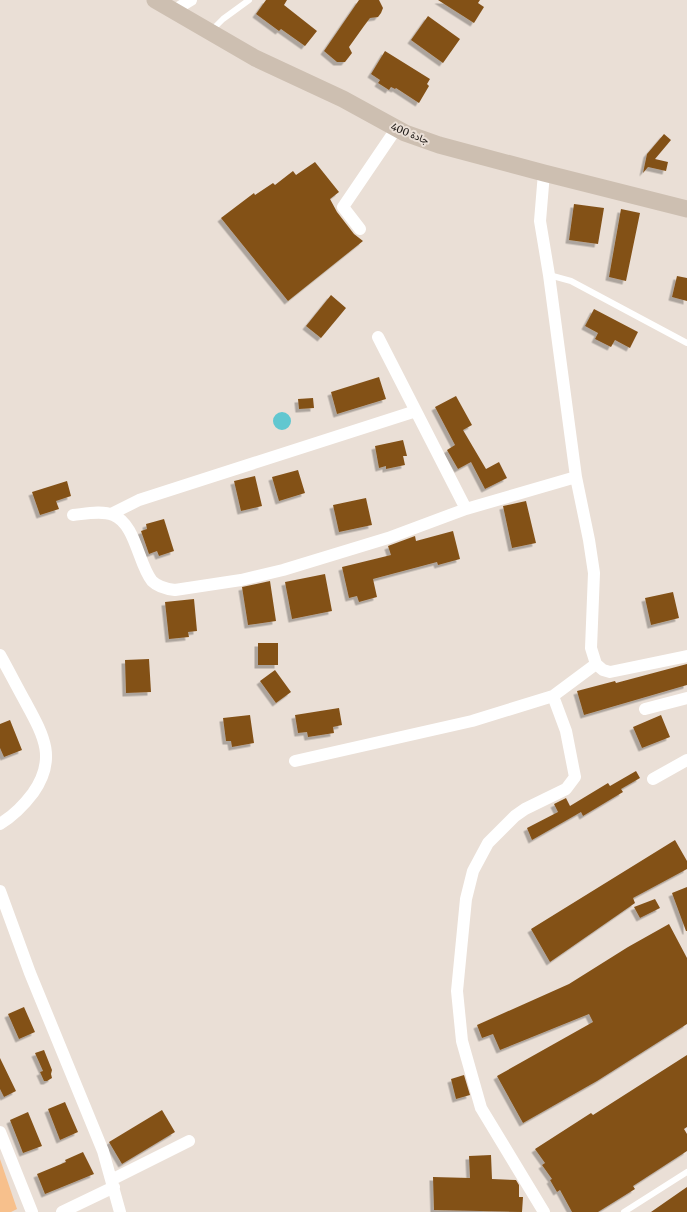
<svg xmlns="http://www.w3.org/2000/svg" width="687" height="1212" font-family="Merriweather,Vazirmatn,serif">
<style>
.green{fill:#f7c08c}
.water{fill:#61c7d0}
.building{fill:#835119;filter:url(#shadow)}
.lines{fill:none;stroke-linecap:round;stroke-linejoin:round}
.lane{stroke:#fff;stroke-width:6}
.street{stroke:#fff;stroke-width:12}
.secondary{stroke:#cdbfb1;stroke-width:17}
.labels{text-anchor:middle;stroke-width:4;stroke-linejoin:round;paint-order:stroke}
.street-label{font-size:10px;fill:#191512;stroke:#eadfd6}
</style>
<defs>
<filter id="shadow"><feDropShadow dx="-3.5" dy="3.5" stdDeviation="0" flood-color="#0004"/></filter>
</defs>
<rect width="100%" height="100%" fill="#eadfd6"/>
<!-- green -->
<path class="green" d="M0 1159 17 1209 11 1212H0Z"/>
<!-- water -->
<path class="water" d="M273 421a9 9 0 1 1 18 0a9 9 0 1 1-18 0Z"/>
<!-- building -->
<path class="building" d="M266 0H287L284 5 317 31 305 46 281 29 279 31 256 14Z
M359 0H379L383 8 381 13 378 17 370 18 364 26 349 47 352 53 345 62H337L324 51Z
M438 0H480L478 3 484 7 474 23Z
M428 16 460 39 443 63 411 40Z
M385 51 430 79 427 84 429 86 419 103 396 88 395 89 391 87 389 90 378 83 380 80 371 74Z
M664 134 671 140 655 159 668 162 666 171 648 167 643 173 647 154Z
M315 162 339 192 330 199 337 212 354 234 363 241 288 301 221 218 254 193 255 195 273 183 275 185 293 171 296 175Z
M574 204 604 208 598 244 569 240Z
M621 209 640 213 626 281 609 277Z
M677 276 687 278V301L672 297Z
M331 295 346 308 321 338 306 326Z
M594 309 638 332 630 348 615 340 611 347 595 339 598 333 585 326Z
M379 377 386 399 337 414 331 392Z
M456 396 472 425 463 430 486 469 499 462 507 478 485 489 471 462 458 469 447 450 455 445 435 407Z
M313 398 314 408 299 409 298 399Z
M403 440 407 456H403L405 465 386 469V466L379 468 375 446Z
M298 470 305 493 279 501 272 477Z
M255 476 262 506 241 511 234 481Z
M67 481 71 496 56 501 59 509 40 515 32 492Z
M366 498 372 525 339 532 333 505Z
M526 501 536 543 512 548 503 506Z
M164 519 174 551 159 556 157 551 149 554 141 531 147 529 146 524Z
M453 531 460 559 438 565 437 562 373 579 377 597 359 602 357 596 349 598 342 567 391 555 388 546 415 536 416 541Z
M325 574 332 611 292 619 285 582Z
M270 581 276 621 248 625 242 587Z
M673 592 679 618 651 625 645 598Z
M194 599 197 631 188 632 189 637 169 639 165 602Z
M258 643H278V665H258Z
M149 659 151 692 126 693 125 660Z
M687 664V685L584 715 577 691 615 681 616 683Z
M275 670 291 692 276 703 260 681Z
M339 708 342 725 333 727 334 733 308 737 307 732 298 733 295 715Z
M250 715 254 743 232 747 231 741H226L223 718Z
M661 715 670 737 642 748 633 727Z
M10 720 22 750 4 757 0 748V724Z
M636 771 640 778 621 789 623 792 583 816 581 812 532 840 527 828 558 812 554 804 566 798 570 806 608 783 610 786Z
M675 840 687 861V869L633 898 635 903 550 962 531 929Z
M687 887V931H686L672 893Z
M655 899 660 908 640 918 634 907Z
M669 924 687 958V1024L597 1081 523 1123 497 1076 593 1022 589 1014 500 1050 493 1034 482 1038 477 1025 569 984 628 947Z
M24 1007 35 1032 19 1039 8 1014Z
M44 1050 52 1070 51 1074 52 1078 47 1081H44L40 1072 43 1071 35 1053Z
M687 1055V1127L684 1129 687 1134V1151L633 1186 635 1189 598 1212H572L560 1190 557 1192 550 1180 552 1179 542 1165 545 1163 535 1149 591 1113 593 1115Z
M0 1058 16 1091 4 1097 0 1089Z
M464 1075 470 1095 456 1099 451 1079Z
M65 1102 78 1132 60 1140 48 1109Z
M162 1110 175 1132 122 1164 109 1142Z
M28 1112 42 1146 23 1153 10 1120Z
M83 1152 94 1174 45 1194 37 1174 66 1162 65 1160Z
M491 1155 492 1179 516 1180 519 1185V1197H523L522 1212 434 1210 433 1177 470 1178 469 1156Z
M687 1187V1212H651Z"/>
<g class="lines">
<!-- lane -->
<path class="lane" d="M211 31 223 19 249 0
M549 275 571 281 687 343
M624 1212 687 1172"/>
<!-- street -->
<path class="street" d="M173 11 191 0
M360 229 343 207 396 129
M378 337 466 509
M111 514 139 500 416 411
M73 515C84 514 102 510 113 515 136 524 138 564 152 581 158 587 166 589 175 590L241 580 283 570 388 538 466 509 576 477
M0 655C9 671 17 687 26 703 44 736 57 759 33 793 24 805 13 816 0 824
M596 664 603 670 610 672 687 656
M645 709 687 698
M295 761 472 721 553 696 596 664 591 648 594 573 589 540 576 477 549 275 540 221 544 173
M653 779 687 760
M0 891 30 973 103 1151 120 1212
M0 1132 32 1212
M113 1179 189 1141
M62 1212 114 1187
M544 1212 481 1108 462 1041 457 991 466 899 473 871 488 843 515 816 525 809 566 789 575 777 566 731 553 696"/>
<!-- secondary -->
<path class="secondary" d="M155 0 255 58 343 99 405 133 439 145 544 173 687 209"/>
</g>
<g class="labels">
<!-- street labels -->
<g class="street-label">
<text transform="translate(410 133) rotate(22)" y="4">جادة 400</text>
</g>
</g>
</svg>
